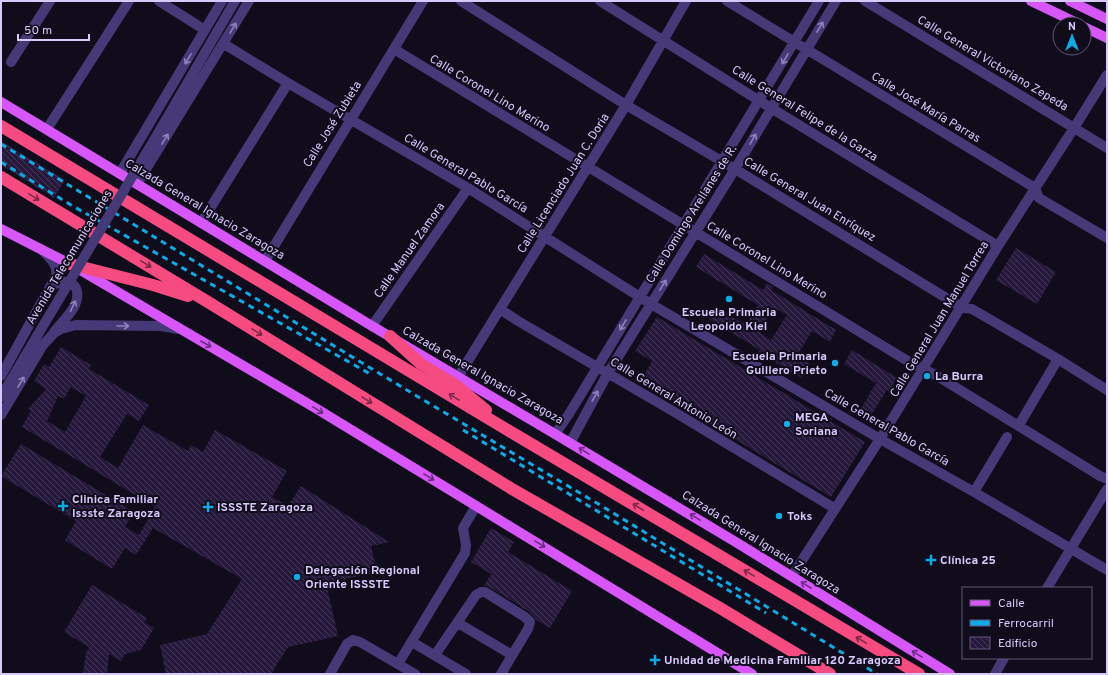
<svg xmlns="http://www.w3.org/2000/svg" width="1108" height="675" font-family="Overpass,sans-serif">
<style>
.building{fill:url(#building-back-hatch);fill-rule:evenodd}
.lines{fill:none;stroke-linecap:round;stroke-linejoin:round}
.minor{stroke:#463978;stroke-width:10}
.major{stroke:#d656f7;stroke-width:10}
.highway{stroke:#f64b80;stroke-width:12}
.rail{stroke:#0babe6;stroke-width:3;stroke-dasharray:6 5;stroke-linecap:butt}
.minor-bridge{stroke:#463978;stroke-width:10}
.oneway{stroke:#8f81ba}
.oneway2{stroke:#782849}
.oneway3{stroke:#6a2d7f}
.poi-dot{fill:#0babe6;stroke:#110c1c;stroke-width:1.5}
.labels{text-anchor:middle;stroke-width:4;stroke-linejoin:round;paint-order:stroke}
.street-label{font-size:12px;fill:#d8c9fc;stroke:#110c1c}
.poi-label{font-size:12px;font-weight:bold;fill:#d8c9fc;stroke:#110c1c;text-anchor:start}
</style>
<defs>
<pattern id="building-back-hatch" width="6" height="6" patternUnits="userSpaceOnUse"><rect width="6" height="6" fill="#26193c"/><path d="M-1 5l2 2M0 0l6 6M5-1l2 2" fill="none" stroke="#453959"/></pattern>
</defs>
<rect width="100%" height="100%" fill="#110c1c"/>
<!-- building -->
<path class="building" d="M1 141 65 180 54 198 1 165Z
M1016 248 1056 272 1037 304 996 280Z
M704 254 763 290 767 283 773 287 771 290 836 330 830 342 812 331 797 356 810 364 801 378 759 352 760 350 709 319 717 307 746 325 758 305 696 267ZM774 308 787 315 771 340 759 332Z
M657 317 865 442 831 497 640 382 652 361 635 351Z
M61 347 91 365 89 369 149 405 139 421 127 414 100 457 118 468 143 425 188 451 191 445 203 452 215 430 287 471 272 497 288 506 301 486 389 542 371 546 377 572 326 583 338 636 288 647 271 674H166L160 645 207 634 242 579 153 528 136 555 125 548 112 569 65 540 76 521 1 476 21 444 134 512 125 527 139 535 155 507 22 427 31 411 28 409 46 389 34 381 44 364 49 367ZM71 387 86 396 65 432 47 421 58 396 64 399Z
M852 350 897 378 889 391 887 390 868 420 858 414 876 383 844 364Z
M491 528 514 542 508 552 572 591 550 628 536 620 528 611 488 586H484L491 574 471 562Z
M92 585 147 618 144 622 154 628 141 650 125 654 121 661 109 654 107 674H83L86 653 89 647 64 632Z"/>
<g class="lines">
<!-- minor -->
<path class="minor" d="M159 1 205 30
M461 1 626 105 735 169 961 307 972 309 1058 359 1107 390
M600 1 771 108 998 246
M727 1 1035 188 1039 198 1107 238
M865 1 1107 148
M224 44 288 83 468 188 651 304 880 439 974 492 1107 570
M394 49 916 366 934 374 1100 476 1107 479
M11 62 50 1
M47 129 129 1
M160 130 235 1
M120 173 222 1
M137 184 249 1
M201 223 288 83
M265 261 423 1
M51 287C70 274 84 287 74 307 69 316 60 324 54 332
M500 309 518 321 671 410 834 508
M372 326 468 188
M1 376 56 276C58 265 51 259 43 251
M458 377 626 105 686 1
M1 397 37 336
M1 415 43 345 54 333 61 329 76 325 161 326 178 329
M1019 425 1058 359
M555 434 569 414C653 277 736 139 819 1
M570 443 608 373 735 169 836 1
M974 492 1007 437
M792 576 880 439 998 246 1074 128 1107 75
M1047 588 1107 489
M458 623 512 655
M412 642 466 674
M435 655 476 595 481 592H485L525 617 530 622 528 629 501 674
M398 664 465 553 466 545 463 528 476 506
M330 674 347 644 353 640 360 642 415 674
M995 674 1004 658"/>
<!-- major -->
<path class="major" d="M1031 1 1079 24
M1070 1 1107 19
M1084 27 1107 38
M1 102 372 326 555 434 734 541 950 674
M1 229 70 264 317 409 752 674"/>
<!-- highway -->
<path class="highway" d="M1 126 516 435 919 674
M1 177 208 302 512 489 720 608 830 674
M70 264 153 285 188 296
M390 336 421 364 457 386 486 410"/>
<!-- rail -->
<path class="rail" d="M1 144 415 395 600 505 877 674
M1 162 71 205 372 375
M463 430 766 613"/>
<!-- minor-bridge -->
<path class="minor-bridge" d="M37 336 160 130"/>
</g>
<!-- one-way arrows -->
<defs><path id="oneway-shaft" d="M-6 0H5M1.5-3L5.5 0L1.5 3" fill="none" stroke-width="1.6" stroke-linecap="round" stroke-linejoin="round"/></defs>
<g class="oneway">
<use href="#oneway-shaft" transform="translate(820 27) rotate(-59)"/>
<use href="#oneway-shaft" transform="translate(233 28) rotate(-60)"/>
<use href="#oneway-shaft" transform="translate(188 59) rotate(121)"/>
<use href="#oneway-shaft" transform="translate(785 59) rotate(120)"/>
<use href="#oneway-shaft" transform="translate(165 139) rotate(-58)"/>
<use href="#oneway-shaft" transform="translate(753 139) rotate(-60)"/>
<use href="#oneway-shaft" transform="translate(663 285) rotate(-58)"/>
<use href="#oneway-shaft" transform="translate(73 306) rotate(-65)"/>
<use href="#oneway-shaft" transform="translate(623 325) rotate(121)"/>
<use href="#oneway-shaft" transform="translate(123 326)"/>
<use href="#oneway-shaft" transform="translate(21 382) rotate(-59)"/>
<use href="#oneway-shaft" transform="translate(595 396) rotate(-61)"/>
</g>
<g class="oneway2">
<use href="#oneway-shaft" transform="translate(34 197) rotate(31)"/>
<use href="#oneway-shaft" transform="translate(146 264) rotate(31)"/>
<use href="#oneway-shaft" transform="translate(257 332) rotate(32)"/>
<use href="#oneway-shaft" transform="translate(454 397) rotate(-149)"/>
<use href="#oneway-shaft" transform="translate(367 400) rotate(32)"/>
<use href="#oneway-shaft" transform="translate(638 507) rotate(-149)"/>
<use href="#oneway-shaft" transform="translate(749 573) rotate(-149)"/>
<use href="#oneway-shaft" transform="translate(861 640) rotate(-149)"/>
</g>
<g class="oneway3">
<use href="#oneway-shaft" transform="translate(206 344) rotate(30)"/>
<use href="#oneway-shaft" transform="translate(318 410) rotate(31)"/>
<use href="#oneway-shaft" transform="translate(584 451) rotate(-149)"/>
<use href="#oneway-shaft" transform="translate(429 477) rotate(31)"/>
<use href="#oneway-shaft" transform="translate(695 517) rotate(-149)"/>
<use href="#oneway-shaft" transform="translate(540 544) rotate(31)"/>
<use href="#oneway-shaft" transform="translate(806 585) rotate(-148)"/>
<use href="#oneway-shaft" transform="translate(917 654) rotate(-148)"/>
</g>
<!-- markers -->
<g class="poi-dot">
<circle cx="729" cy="299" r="4"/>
<circle cx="835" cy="363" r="4"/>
<circle cx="927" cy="376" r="4"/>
<circle cx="787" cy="424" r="4"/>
<path d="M61 500h4v4h4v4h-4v4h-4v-4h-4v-4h4z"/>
<path d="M206 501h4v4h4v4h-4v4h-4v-4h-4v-4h4z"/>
<circle cx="779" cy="516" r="4"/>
<path d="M929 554h4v4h4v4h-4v4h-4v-4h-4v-4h4z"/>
<circle cx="297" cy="577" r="4"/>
<path d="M653 654h4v4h4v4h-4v4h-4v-4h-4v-4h4z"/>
</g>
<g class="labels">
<!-- street labels -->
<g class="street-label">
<text transform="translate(993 63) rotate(31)" y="4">Calle General Victoriano Zepeda</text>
<text transform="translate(490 93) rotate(31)" y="4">Calle Coronel Lino Merino</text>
<text transform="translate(926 107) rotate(31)" y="4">Calle José María Parras</text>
<text transform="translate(805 113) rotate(32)" y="4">Calle General Felipe de la Garza</text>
<text transform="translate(332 124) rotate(-58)" y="4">Calle José Zubieta</text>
<text transform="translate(466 173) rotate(31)" y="4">Calle General Pablo García</text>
<text transform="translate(563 183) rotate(-58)" y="4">Calle Licenciado Juan C. Doria</text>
<text transform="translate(810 199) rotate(31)" y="4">Calle General Juan Enríquez</text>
<text transform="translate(205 209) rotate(31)" y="4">Calzada General Ignacio Zaragoza</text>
<text transform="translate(691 214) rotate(-58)" y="4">Calle Domingo Arellanes de R.</text>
<text transform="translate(409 250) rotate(-55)" y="4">Calle Manuel Zamora</text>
<text transform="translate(69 257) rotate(-59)" y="4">Avenida Telecomunicaciones</text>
<text transform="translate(767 260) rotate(31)" y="4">Calle Coronel Lino Merino</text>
<text transform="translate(939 319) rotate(-59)" y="4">Calle General Juan Manuel Torrea</text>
<text transform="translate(483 375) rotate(30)" y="4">Calzada General Ignacio Zaragoza</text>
<text transform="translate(674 398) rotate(31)" y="4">Calle General Antonio León</text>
<text transform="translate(887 427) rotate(30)" y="4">Calle General Pablo García</text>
<text transform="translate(761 542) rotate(32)" y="4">Calzada General Ignacio Zaragoza</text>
</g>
<!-- poi labels -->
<g class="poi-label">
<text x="729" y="316" text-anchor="middle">Escuela Primaria<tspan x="729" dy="14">Leopoldo Kiel</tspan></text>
<text x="827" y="360" text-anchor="end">Escuela Primaria<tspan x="827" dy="14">Guillero Prieto</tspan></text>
<text x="935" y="380">La Burra</text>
<text x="795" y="421">MEGA<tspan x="795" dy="14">Soriana</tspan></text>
<text x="72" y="503">Clinica Familiar<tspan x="72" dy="14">Issste Zaragoza</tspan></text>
<text x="217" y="511">ISSSTE Zaragoza</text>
<text x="787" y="520">Toks</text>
<text x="940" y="564">Clínica 25</text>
<text x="305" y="574">Delegación Regional<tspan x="305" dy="14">Oriente ISSSTE</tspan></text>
<text x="664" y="664">Unidad de Medicina Familiar 120 Zaragoza</text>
</g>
</g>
<!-- border -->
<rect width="1108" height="675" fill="none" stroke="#d8c9fc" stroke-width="4"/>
<!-- legend -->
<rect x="962" y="587" width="130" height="72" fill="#110c1c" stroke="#615876"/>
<rect x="970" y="600" width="20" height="6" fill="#d656f7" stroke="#615876"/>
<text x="998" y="607" font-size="12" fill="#d8c9fc">Calle</text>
<rect x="970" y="620" width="20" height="6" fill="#0babe6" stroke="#615876"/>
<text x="998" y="627" font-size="12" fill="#d8c9fc">Ferrocarril</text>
<rect x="970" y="637" width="20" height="12" fill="url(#building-back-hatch)" stroke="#615876"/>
<text x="998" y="647" font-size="12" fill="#d8c9fc">Edificio</text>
<!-- north arrow -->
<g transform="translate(1072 36)"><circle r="19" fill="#110c1c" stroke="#615876"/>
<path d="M0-3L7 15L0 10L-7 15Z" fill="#0babe6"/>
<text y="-6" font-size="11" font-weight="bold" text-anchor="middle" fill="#d8c9fc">N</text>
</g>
<!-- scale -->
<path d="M18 34v6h71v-6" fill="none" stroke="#d8c9fc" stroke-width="2"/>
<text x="24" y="34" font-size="12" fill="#d8c9fc" stroke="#110c1c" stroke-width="3" paint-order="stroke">50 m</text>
</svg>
